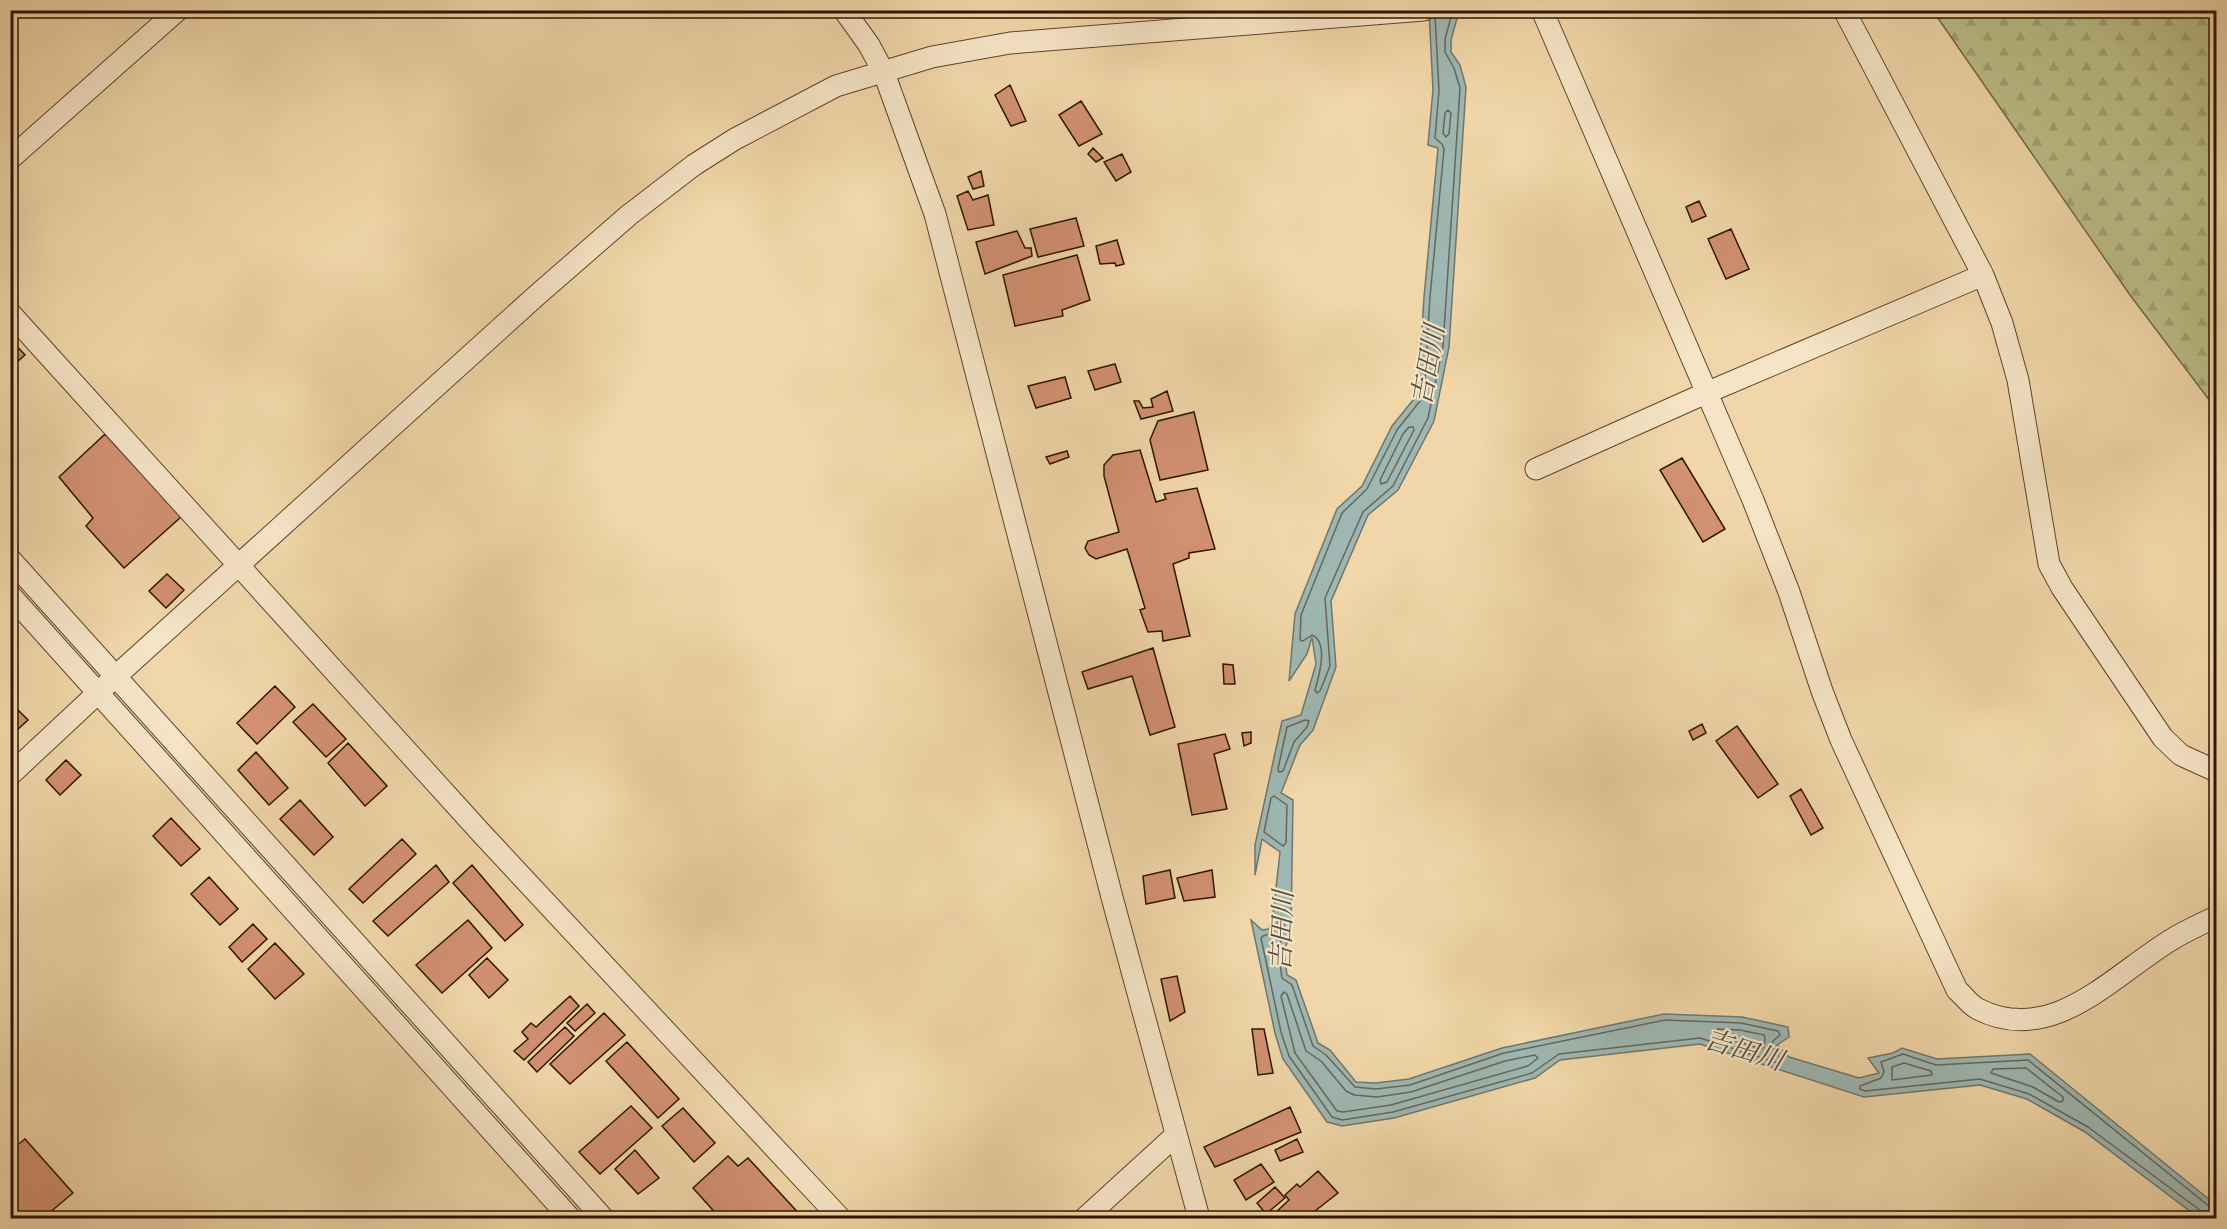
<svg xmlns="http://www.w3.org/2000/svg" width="2227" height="1229" font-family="'Sorts Mill Goudy','Noto Serif JP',serif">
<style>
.forest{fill:url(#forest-firs);stroke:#746843;stroke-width:1.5}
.water{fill:#9eb7b2;stroke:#71766b;stroke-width:1.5}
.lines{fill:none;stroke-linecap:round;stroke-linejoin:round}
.shore{stroke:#666659;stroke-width:1.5}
.building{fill:#d29171;stroke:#2e1400;stroke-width:1.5}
.minor-casing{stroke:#5e442a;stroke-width:23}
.minor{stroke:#f5e4c6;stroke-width:21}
.labels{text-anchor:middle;stroke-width:4.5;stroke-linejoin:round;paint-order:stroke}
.water-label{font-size:27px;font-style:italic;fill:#554d3e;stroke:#f5e4c6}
</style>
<defs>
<pattern id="forest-firs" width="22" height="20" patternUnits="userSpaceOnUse" patternTransform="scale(1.5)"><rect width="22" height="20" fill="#bbbd86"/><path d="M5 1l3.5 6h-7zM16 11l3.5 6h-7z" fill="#a1a272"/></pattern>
</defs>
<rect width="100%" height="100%" fill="#f0d6a8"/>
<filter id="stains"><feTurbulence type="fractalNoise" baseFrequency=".00333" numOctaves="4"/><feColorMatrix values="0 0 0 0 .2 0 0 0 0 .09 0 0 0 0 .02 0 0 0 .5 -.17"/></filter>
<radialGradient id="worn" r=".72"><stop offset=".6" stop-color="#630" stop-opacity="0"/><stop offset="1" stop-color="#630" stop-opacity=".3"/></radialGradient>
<!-- forest -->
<path class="forest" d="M1933 11H2216V409L2130 295Z"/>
<!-- water -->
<path class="water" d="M1429 11H1459L1451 40V52L1460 65 1466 87 1449 347 1434 421 1398 490 1368 515 1331 601 1336 667 1313 730 1300 745 1281 793 1293 800 1291 930 1284 952 1287 975 1296 980 1318 1043 1330 1050 1356 1082 1376 1083 1409 1079 1502 1048 1664 1014 1742 1017 1788 1027 1789 1037 1777 1045 1789 1057 1859 1078 1879 1073 1868 1058 1893 1053 1902 1048 1937 1059 2030 1054 2216 1205V1218H2199L2085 1132 2027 1099 1980 1085 1864 1097 1700 1044 1560 1060 1535 1078 1394 1118 1342 1126 1327 1122 1283 1059 1275 1033 1251 920 1262 930 1269 929 1273 915 1280 852 1262 839 1255 875V845L1282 721 1301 715 1316 664 1312 637 1307 654 1289 681 1295 614 1337 509 1362 486 1392 426 1418 394 1424 297 1438 148 1428 145 1433 90Z"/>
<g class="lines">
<!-- shore -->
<path class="shore" d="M1435 15 1439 90 1435 138 1442 144 1444 149 1430 297 1424 396 1397 430 1367 489 1342 513 1301 615 1300 640 1303 641 1312 635C1329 642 1319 676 1315 690L1317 693 1320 691 1330 666 1325 598 1363 512 1393 486 1428 418 1443 346 1460 88 1454 68 1445 52V39L1453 10
M1448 110 1451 113 1449 134 1446 137 1443 133 1445 113Z
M1409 427H1413L1414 430 1387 482 1381 484 1380 480 1403 434Z
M1305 720 1309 721 1307 727 1294 742 1283 771 1279 772 1278 769 1287 727Z
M1274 796 1287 805 1286 843 1283 846 1264 832 1271 798Z
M1281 916 1284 918V929L1278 951 1282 978 1292 985 1313 1046 1326 1055 1355 1087 1376 1089 1410 1085 1504 1053 1665 1020 1741 1023 1778 1031 1780 1035 1773 1041 1772 1046 1782 1061 1778 1063 1700 1038 1559 1054 1532 1073 1393 1112 1342 1120 1332 1117 1289 1056 1281 1032 1261 938 1263 936 1273 933Z
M1284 992 1287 994 1306 1051 1321 1061 1346 1091 1354 1095 1377 1097 1411 1092 1505 1061 1535 1055 1538 1058 1528 1066 1391 1105 1343 1112 1337 1111 1295 1053 1281 996Z
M1718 1029 1740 1030 1764 1035 1765 1038 1764 1047 1761 1049 1717 1035 1716 1032Z
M1904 1063 1931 1071 1932 1075 1892 1080V1067Z
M2026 1068 2063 1097V1101L2059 1102 2033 1087 1991 1073 1993 1069Z
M2203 1218 2201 1211 2088 1127 2029 1094 1980 1079 1865 1091 1860 1089V1086L1881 1078 1884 1072 1881 1062 1903 1054 1936 1065 2028 1060 2210 1207 2216 1209"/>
</g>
<!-- building -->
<path class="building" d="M1010 85 1026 121 1011 126 995 95Z
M1081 101 1102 134 1079 146 1059 115Z
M1093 148 1103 158 1096 162 1088 154Z
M1122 154 1131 172 1116 181 1104 162Z
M981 171 984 186 973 189 968 177Z
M968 191 973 200 988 195 994 225 968 230 957 196Z
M1699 201 1706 216 1692 222 1686 207Z
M1076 218 1084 246 1038 257 1030 229Z
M1731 229 1749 269 1726 279 1708 239Z
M1017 231 1025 248H1031L1032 256 985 274 976 242Z
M1117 240 1124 264 1116 266 1115 263 1100 264 1096 246Z
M1077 255 1090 300 1062 310 1063 316 1015 326 1003 275Z
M10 339 25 355 10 368Z
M1115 364 1121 382 1095 390 1088 371Z
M1065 377 1071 398 1036 408 1028 386Z
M1167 391 1173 411 1141 419 1134 401H1139L1143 408 1153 407 1151 399Z
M1194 412 1208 470 1160 480 1150 440 1158 421Z
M105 434 181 517 124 568 86 526 93 518 59 477Z
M1140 450 1156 502 1166 499 1164 494 1197 488 1215 549 1189 553V558L1173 564 1190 636 1163 641 1162 631 1148 632 1140 610 1145 608 1127 549 1096 559 1089 555 1085 548 1088 541 1119 532 1104 476V465L1113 455Z
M1067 451 1069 457 1050 464 1046 457Z
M1682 458 1725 529 1703 542 1660 470Z
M167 574 184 590 166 608 149 591Z
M1153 648 1175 727 1150 735 1132 676 1088 689 1082 672Z
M1223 664 1233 665 1235 684H1224Z
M275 686 295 707 257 744 237 723Z
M10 702 28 720 15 732 10 727Z
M313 704 346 739 326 757 293 722Z
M1702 724 1706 733 1693 740 1689 731Z
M1737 726 1778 784 1758 798 1716 741Z
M1251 732V743L1244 746 1242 733Z
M1225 734 1230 749 1214 754 1227 809 1192 815 1178 744Z
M348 743 387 786 365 806 328 763Z
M256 752 288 788 269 805 238 770Z
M66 760 81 775 60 795 46 780Z
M1801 789 1823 828 1811 835 1790 796Z
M300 800 333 837 314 855 280 819Z
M171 818 200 849 181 866 153 836Z
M402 839 416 854 363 903 349 889Z
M436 865 449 882 388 936 373 921Z
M472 865 523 925 505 941 453 883Z
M1170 870 1175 898 1146 904 1143 876Z
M1212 870 1215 897 1184 901 1177 878Z
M209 877 238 909 220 925 191 894Z
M468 920 492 948 442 993 416 965Z
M253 924 267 939 242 962 229 947Z
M275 943 304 974 275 999 248 969Z
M487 958 508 980 489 998 469 975Z
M1177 976 1185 1012 1170 1021 1161 979Z
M570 996 579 1006 524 1060 514 1051 528 1039 522 1032 531 1023 536 1027Z
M587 1004 595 1013 575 1031 567 1023Z
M604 1013 625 1035 570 1084 550 1064Z
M565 1027 574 1036 537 1072 528 1062Z
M1252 1029H1264L1273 1073 1258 1075Z
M627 1042 679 1099 658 1118 606 1061Z
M631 1106 652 1128 600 1174 579 1152Z
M1290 1107 1301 1132 1215 1167 1204 1147Z
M683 1108 715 1143 694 1162 662 1126Z
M25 1139 73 1193 43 1218H10V1151Z
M1297 1139 1303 1152 1280 1161 1275 1150Z
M635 1150 659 1178 638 1194 615 1169Z
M728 1156 738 1166 748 1158 803 1218H720L693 1188Z
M1261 1164 1274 1182 1246 1200 1234 1180Z
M1318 1171 1338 1193 1306 1218H1279L1274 1214 1289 1200 1285 1195 1297 1184 1300 1187Z
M1275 1187 1285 1198 1266 1214 1257 1203Z"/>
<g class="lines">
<!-- minor casing -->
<g class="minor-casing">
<path id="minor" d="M844 10 869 45 884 73 935 214 1113 901 1199 1218
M1542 10 1753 500 1789 592 1822 691 1841 740 1957 990C1964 996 1970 1005 1978 1009 2052 1047 2113 975 2171 940 2185 931 2201 924 2216 917
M1844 10 1983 275 2002 323 2018 380 2049 564 2062 588 2163 738 2181 755 2216 771
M10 159 178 10
M10 313 483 835 840 1218
M1536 469 1706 393 1983 275
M10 559 603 1218
M10 595 570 1218
M10 775 116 676 536 296 629 215 694 165 735 139 836 86 932 57 1010 43 1424 10
M1085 1218 1176 1135"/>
</g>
<!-- minor -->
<use href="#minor" class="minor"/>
</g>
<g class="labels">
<!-- water labels -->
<g class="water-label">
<text transform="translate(1428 365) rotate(-80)" y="9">吉田川</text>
<text transform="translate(1282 931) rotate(-88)" y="9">吉田川</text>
<text transform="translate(1744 1050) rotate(17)" y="9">吉田川</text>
</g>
</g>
<!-- margin -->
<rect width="2227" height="1229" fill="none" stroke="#f0d6a8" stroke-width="36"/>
<rect x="12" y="12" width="2203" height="1205" fill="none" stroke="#2e1400" stroke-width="3"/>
<rect x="18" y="18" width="2191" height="1193" fill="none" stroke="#2e1400" stroke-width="1.5"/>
<rect width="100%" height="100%" filter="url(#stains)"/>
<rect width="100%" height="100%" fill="url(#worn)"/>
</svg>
